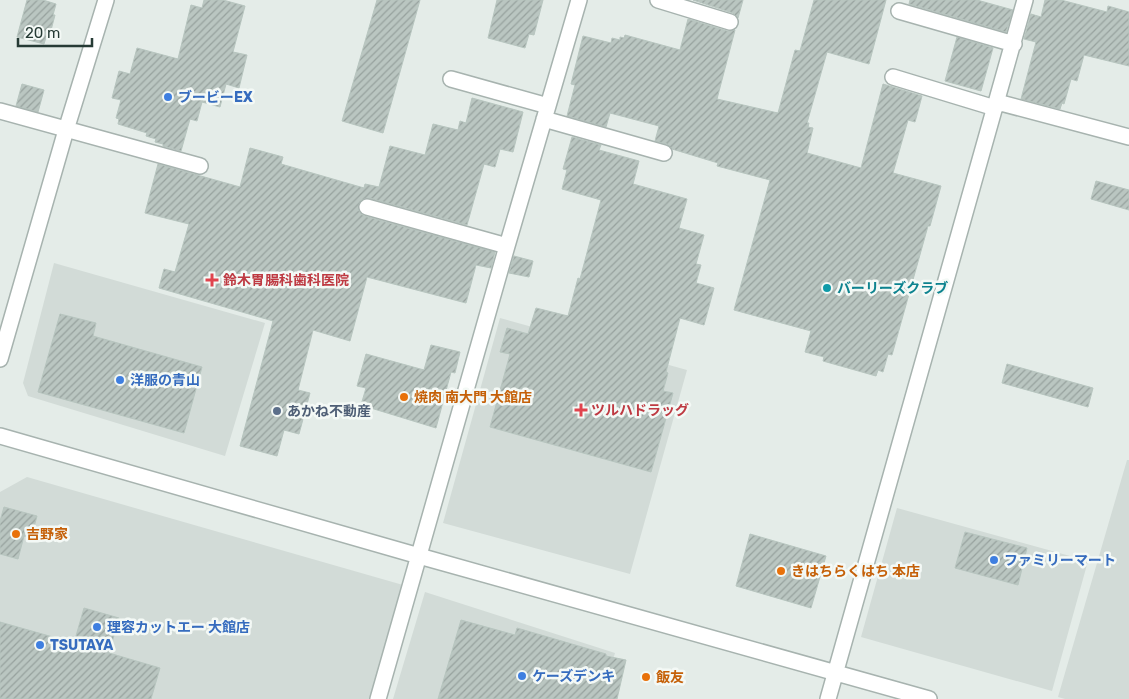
<svg xmlns="http://www.w3.org/2000/svg" width="1129" height="699" font-family="Rubik,'Noto Sans JP',sans-serif">
<style>
.built{fill:#d2dbd7}
.building{fill:url(#building-hatch);stroke:#b7c5bf}
.lines{fill:none;stroke-linecap:round;stroke-linejoin:round}
.minor-casing{stroke:#a7b3af;stroke-width:18}
.minor{stroke:#fff;stroke-width:15}
.shop-dot{fill:#3f7fe0;stroke:#f4f9f6;stroke-width:2}
.health-dot{fill:#e0444e;stroke:#f4f9f6;stroke-width:2}
.culture-dot{fill:#0f9aa8;stroke:#f4f9f6;stroke-width:2}
.food-dot{fill:#e8710a;stroke:#f4f9f6;stroke-width:2}
.service-dot{fill:#5c6f8a;stroke:#f4f9f6;stroke-width:2}
.labels{text-anchor:middle;stroke-width:5;stroke-linejoin:round;paint-order:stroke}
.shop-label{font-size:14px;font-weight:bold;fill:#366cbe;stroke:#f4f9f6;text-anchor:start}
.health-label{font-size:14px;font-weight:bold;fill:#be3a42;stroke:#f4f9f6;text-anchor:start}
.culture-label{font-size:14px;font-weight:bold;fill:#0d838f;stroke:#f4f9f6;text-anchor:start}
.food-label{font-size:14px;font-weight:bold;fill:#c56008;stroke:#f4f9f6;text-anchor:start}
.service-label{font-size:14px;font-weight:bold;fill:#4e5e75;stroke:#f4f9f6;text-anchor:start}
</style>
<defs>
<pattern id="building-hatch" width="6" height="6" patternUnits="userSpaceOnUse" patternTransform="scale(1.25)"><rect width="6" height="6" fill="#bac6c1"/><path d="M-1 1l2-2M0 6l6-6M5 7l2-2" fill="none" stroke="#97a29e"/></pattern>
</defs>
<rect width="100%" height="100%" fill="#e4ece8"/>
<!-- built -->
<path class="built" d="M54 263 265 323 225 456 28 396 23 383Z
M500 318 687 370 630 574 443 523Z
M1127 460H1129V699H1065L1058 697Z
M27 477 403 585 370 699H0V492Z
M897 508 1088 561 1052 691 861 637Z
M425 592 615 653 601 699H393Z"/>
<!-- building -->
<path class="building" d="M27 0H43L56 4 53 15H55L50 34H47L44 44 17 37Z
M204 0H223L245 6 233 52 247 55 239 88 226 84 220 107 202 102 197 121 190 119 181 151 163 146V144L155 142 156 139 146 136 147 133 118 124 119 119 116 118 121 100 112 98 119 71 130 74 137 48 178 59 191 5 202 8Z
M377 0H420L383 133 342 121Z
M497 0H543L534 35 529 34 525 48 488 38Z
M693 0H743L738 18 733 13Z
M814 0H886L869 64 827 52 807 123H809L808 127 813 128 807 153 861 168 883 84 922 96 915 122 908 120 893 173 941 186 930 226H928L892 355 888 354 883 372 878 370 876 376 823 361 824 357 805 352 811 331 734 310 770 180 717 166 718 163 672 149 667 144 655 141 659 126 610 113 606 127 567 116 575 85 571 84 583 36 611 43 612 38 620 40V37L624 38 625 35 680 50 688 19 727 31 735 30 717 99 778 113 795 50 800 51Z
M910 0H977L1013 10 1006 32 909 4Z
M1045 0H1061L1107 12 1108 6 1129 12V66L1084 55 1077 81 1071 79 1064 104 1062 103 1060 109 1021 99 1036 42 1024 39 1031 14 1041 17Z
M957 37 993 48 981 91 945 81Z
M22 84 44 90 38 112 16 106Z
M472 98 523 112 513 152 500 149 495 167 484 164 467 225 369 198 361 200 358 209 360 213 364 216 495 252 491 268 476 265 466 303 367 277 350 341 313 330 298 390 310 393 299 434 284 430 277 456 240 446 273 321 159 288 164 269 175 272 189 224 145 213 158 164 240 187 250 148 283 157 281 164 364 188 365 184 379 187 390 146 425 155 433 124 458 130 460 121 466 123Z
M572 137 601 145 599 150 639 161 633 184 687 199 679 228 704 235 696 264 701 265 696 283 714 288 704 325 680 318 666 372 668 373 663 391 673 393 651 472 490 427 510 354 500 352 507 328 528 334 536 308 568 316 578 278 580 279 601 200 562 189 567 170 563 169Z
M1096 181 1129 190V210L1091 199Z
M514 256 533 261 529 277 509 273Z
M60 314 96 323 93 336 202 367 184 433 38 392Z
M431 345 460 352 455 373 451 372 436 428 361 405 366 388 357 386 366 354 424 370Z
M1007 364 1093 388 1088 407 1002 383Z
M4 507 37 516 31 538 24 536 18 559 0 554V521Z
M965 532 1027 548 1018 585 955 568Z
M750 534 826 556 811 608 736 586Z
M84 608 119 618 109 653 160 668 151 699H0V622L74 643Z
M461 620 515 635 517 628 606 654V656L626 660 617 699H438Z"/>
<g class="lines">
<!-- minor casing -->
<g class="minor-casing">
<path id="minor" d="M658 0 730 22
M899 11 1014 44
M893 77 995 108
M451 79 548 106
M997 102 1129 137
M0 111 200 166
M544 119 664 153
M367 207 507 246
M0 359 66 130 106 0
M0 436 419 556 929 699
M378 699 507 246 579 0
M828 699 1025 0"/>
</g>
<!-- minor -->
<use href="#minor" class="minor"/>
</g>
<!-- markers -->
<g class="shop-dot">
<circle cx="168" cy="97" r="5"/>
<circle cx="120" cy="380" r="5"/>
<circle cx="994" cy="560" r="5"/>
<circle cx="97" cy="627" r="5"/>
<circle cx="40" cy="645" r="5"/>
<circle cx="522" cy="676" r="5"/>
</g>
<g class="health-dot">
<path d="M209.5 272.5h5v5h5v5h-5v5h-5v-5h-5v-5h5z"/>
<path d="M578.5 402.5h5v5h5v5h-5v5h-5v-5h-5v-5h5z"/>
</g>
<circle class="culture-dot" cx="827" cy="288" r="5"/>
<g class="food-dot">
<circle cx="404" cy="397" r="5"/>
<circle cx="16" cy="534" r="5"/>
<circle cx="781" cy="571" r="5"/>
<circle cx="646" cy="677" r="5"/>
</g>
<circle class="service-dot" cx="277" cy="411" r="5"/>
<g class="labels">
<!-- shop labels -->
<g class="shop-label">
<text x="178" y="102">ブービーEX</text>
<text x="130" y="385">洋服の青山</text>
<text x="1004" y="565">ファミリーマート</text>
<text x="107" y="632">理容カットエー 大館店</text>
<text x="50" y="650">TSUTAYA</text>
<text x="532" y="681">ケーズデンキ</text>
</g>
<!-- health labels -->
<g class="health-label">
<text x="223" y="285">鈴木胃腸科歯科医院</text>
<text x="591" y="415">ツルハドラッグ</text>
</g>
<!-- culture labels -->
<g class="culture-label">
<text x="837" y="293">バーリーズクラブ</text>
</g>
<!-- food labels -->
<g class="food-label">
<text x="414" y="402">焼肉 南大門 大館店</text>
<text x="26" y="539">吉野家</text>
<text x="791" y="576">きはちらくはち 本店</text>
<text x="656" y="682">飯友</text>
</g>
<!-- service labels -->
<g class="service-label">
<text x="287" y="416">あかね不動産</text>
</g>
</g>
<!-- scale -->
<path d="M18 38v8h74v-8" fill="none" stroke="#263b35" stroke-width="2.5"/>
<text x="25" y="38" font-size="15" fill="#263b35" stroke="#f4f9f6" stroke-width="4" paint-order="stroke">20 m</text>
</svg>
